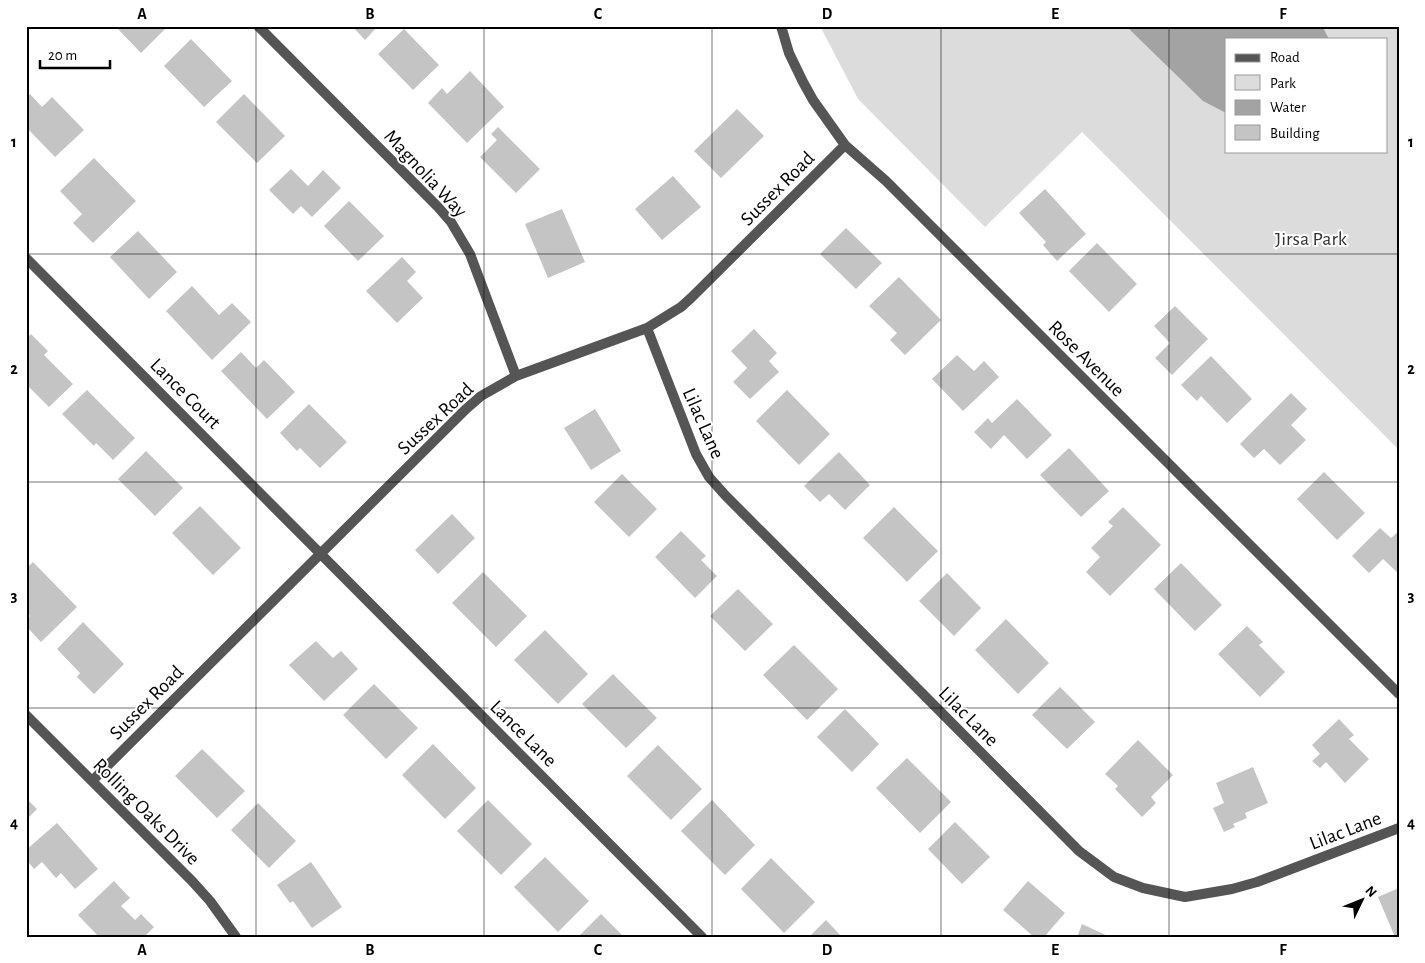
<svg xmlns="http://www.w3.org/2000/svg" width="1425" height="963" font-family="'Alegreya Sans',sans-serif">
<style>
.green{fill:#dcdcdc;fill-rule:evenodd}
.water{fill:#a3a3a3}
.building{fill:#c4c4c4}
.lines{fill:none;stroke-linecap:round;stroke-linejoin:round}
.street{stroke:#555;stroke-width:10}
.grid{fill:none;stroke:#000;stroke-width:1;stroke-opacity:0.55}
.labels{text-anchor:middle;stroke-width:4;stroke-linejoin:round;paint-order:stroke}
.street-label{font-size:20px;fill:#000;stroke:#fff}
.park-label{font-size:20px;fill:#333;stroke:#fff}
.neatline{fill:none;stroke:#000;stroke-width:2}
.grid-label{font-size:16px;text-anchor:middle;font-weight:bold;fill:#000}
</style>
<rect width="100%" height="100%" fill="#fff"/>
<!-- green -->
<path class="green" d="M820 26H1399V450L1082 132 985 227 858 99ZM1226 39H1386V151H1226Z"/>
<!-- water -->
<path class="water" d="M1126 26H1322L1329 39H1226V113L1203 101Z"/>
<!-- building -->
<path class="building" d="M115 26H168L141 53Z
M352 26H378L365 40Z
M404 29 439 65 413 90 378 54Z
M191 39 232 81 204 107 164 66Z
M470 71 504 107 467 143 428 103 442 88 447 94Z
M30 94 42 107 52 97 84 130 55 157 26 127V98Z
M244 94 285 136 257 163 216 122Z
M737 109 764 136 721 178 694 151Z
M498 127 540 169 516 193 480 157 497 140 491 134Z
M94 158 136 201 93 243 73 223 82 214 60 191Z
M291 169 308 186 323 170 341 188 312 217 301 206 293 214 269 190Z
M673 176 701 207 662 240 635 209Z
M1045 189 1086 234 1057 261 1043 245 1046 242 1019 213Z
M349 201 384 236 358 261 324 226Z
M562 209 585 262 548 278 525 224Z
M846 228 882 263 856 289 820 254Z
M138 231 177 272 149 299 110 257Z
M1097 243 1137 284 1109 312 1069 271Z
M402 257 416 272 407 281 423 298 397 323 366 291Z
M899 277 941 320 905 355 890 340 897 333 869 306Z
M192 286 219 315 232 303 251 322 212 360 166 311Z
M1175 306 1208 339 1172 375 1155 358 1170 343 1154 326Z
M754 329 777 353 769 361 779 372 750 399 733 382 747 368 731 351Z
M31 334 48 351 44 355 73 384 49 407 26 384V339Z
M241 352 256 368 264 360 295 392 267 419 221 371Z
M957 355 974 371 984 361 999 377 963 411 932 379Z
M1211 356 1252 399 1227 423 1201 396 1197 401 1181 385Z
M87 390 135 438 113 460 96 443 94 446 62 414Z
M787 390 830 434 799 465 756 421Z
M1291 393 1307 409 1291 425 1306 440 1280 465 1264 449 1254 458 1240 444Z
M1017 399 1052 435 1027 459 1004 435 991 449 974 432 988 418 992 423Z
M309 404 347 442 320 468 300 448 297 451 280 433Z
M595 409 621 451 591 470 564 428Z
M1069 448 1109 491 1081 517 1040 475Z
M146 451 183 488 155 516 118 479Z
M839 452 870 485 845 510 829 494 820 502 804 486Z
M1324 472 1365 513 1337 540 1297 499Z
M622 474 657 509 629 537 594 502Z
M200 506 241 548 213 575 172 533Z
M894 507 938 551 907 582 863 538Z
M1123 507 1161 545 1110 596 1086 572 1100 557 1091 548 1113 526 1108 522Z
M452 514 475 538 438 574 415 550Z
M1380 528 1391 538 1399 531V574L1383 559 1369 573 1352 556Z
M681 531 706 556 701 560 717 576 695 598 655 557Z
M33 562 77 607 41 642 26 626V620L30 616 26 612V569Z
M1181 563 1222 605 1195 631 1154 589Z
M483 572 527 616 496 647 452 603Z
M947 573 981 608 954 636 919 601Z
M738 589 773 624 745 651 710 616Z
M1006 619 1049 663 1018 694 975 650Z
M83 622 124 664 94 694 77 677 80 673 57 649Z
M1247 626 1263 642 1259 645 1285 672 1260 697 1218 654Z
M545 630 588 674 558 704 514 660Z
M316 641 333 658 341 651 358 669 324 701 289 665Z
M794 645 838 689 807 720 763 675Z
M613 674 657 718 626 748 582 704Z
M374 684 418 728 386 759 343 715Z
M1060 687 1095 722 1067 749 1032 715Z
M845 709 879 744 852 772 817 737Z
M1339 719 1354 735 1349 739 1369 759 1345 783 1326 762 1320 768 1312 761 1320 754 1312 745Z
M1138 740 1173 775 1151 797 1156 803 1142 817 1115 789 1118 786 1105 774Z
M433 744 476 788 445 819 402 775Z
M658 745 702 789 671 820 627 776Z
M202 749 245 791 217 818 175 776Z
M907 758 951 802 920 833 876 788Z
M1253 767 1268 803 1245 813 1247 818 1233 824 1235 827 1224 832 1213 808 1224 803 1216 783Z
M26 798 37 809 26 820Z
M488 800 532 844 501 875 457 831Z
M712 800 755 845 725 875 681 831Z
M258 803 296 841 269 868 231 830Z
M955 822 990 857 962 884 928 849Z
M57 823 98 869 75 889 61 873 56 878 42 862 34 869 26 859V850Z
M545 857 589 901 558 932 514 887Z
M771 858 815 902 784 933 741 889Z
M311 862 342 907 312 928 293 901 290 903 277 885Z
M114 881 130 898 121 906 135 920 141 914 154 927 144 937H99L78 915Z
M1028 881 1065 913 1044 937H1034L1003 910Z
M1399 888V937H1395L1378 897Z
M601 914 624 937H578Z
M826 920 842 937H809Z
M1082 924 1110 937H1077Z"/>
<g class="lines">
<!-- street -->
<path class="street" d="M258 26 438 207 451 222 470 254 516 376
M781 26 789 53 803 82 813 100 845 145 886 181 1399 694
M26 258 702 937
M647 328 696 454 709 477 725 495 1079 851 1114 877 1143 888 1185 897 1232 889 1257 882 1399 828
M26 715 192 881 210 901 236 937
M92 781 466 409 481 396 516 376 647 328 681 307 691 298 845 145"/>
</g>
<!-- grid -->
<path class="grid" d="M256 26V937M484 26V937M712 26V937M941 26V937M1169 26V937M26 254H1399M26 482H1399M26 708H1399"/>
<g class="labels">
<!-- street labels -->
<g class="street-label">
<text transform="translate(426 173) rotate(47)" y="7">Magnolia Way</text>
<text transform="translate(777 188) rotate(-45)" y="7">Sussex Road</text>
<text transform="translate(1087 358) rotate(45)" y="7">Rose Avenue</text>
<text transform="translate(186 393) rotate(45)" y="7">Lance Court</text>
<text transform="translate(435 418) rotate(-43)" y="7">Sussex Road</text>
<text transform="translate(704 423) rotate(66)" y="7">Lilac Lane</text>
<text transform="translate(146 702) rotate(-45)" y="7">Sussex Road</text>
<text transform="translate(969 716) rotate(45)" y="7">Lilac Lane</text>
<text transform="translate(524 733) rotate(45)" y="7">Lance Lane</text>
<text transform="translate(147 811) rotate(45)" y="7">Rolling Oaks Drive</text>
<text transform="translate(1345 830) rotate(-21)" y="7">Lilac Lane</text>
</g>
<!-- park labels -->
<g class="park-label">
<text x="1311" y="245">Jirsa Park</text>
</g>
</g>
<!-- border -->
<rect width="1425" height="963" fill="none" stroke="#ffffff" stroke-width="55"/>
<!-- legend -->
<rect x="1225" y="38" width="162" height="115" fill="#ffffff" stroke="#999999"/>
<rect x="1235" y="54" width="25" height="8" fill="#555555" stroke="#999999"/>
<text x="1270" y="62" font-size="15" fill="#000000">Road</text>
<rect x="1235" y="75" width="25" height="15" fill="#dcdcdc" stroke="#999999"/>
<text x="1270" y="88" font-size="15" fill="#000000">Park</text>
<rect x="1235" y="100" width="25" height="15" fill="#a3a3a3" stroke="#999999"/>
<text x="1270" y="112" font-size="15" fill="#000000">Water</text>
<rect x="1235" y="125" width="25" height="15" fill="#c4c4c4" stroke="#999999"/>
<text x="1270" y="138" font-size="15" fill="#000000">Building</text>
<!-- north arrow -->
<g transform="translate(1362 900) rotate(47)" stroke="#ffffff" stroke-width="4" paint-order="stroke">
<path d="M0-4L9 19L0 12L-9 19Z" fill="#000000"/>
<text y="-8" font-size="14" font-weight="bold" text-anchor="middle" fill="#000000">N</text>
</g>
<!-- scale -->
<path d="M40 60v8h70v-8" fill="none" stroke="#000000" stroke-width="2.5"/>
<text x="48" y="60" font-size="15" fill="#000000" stroke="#ffffff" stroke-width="4" paint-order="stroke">20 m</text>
<rect x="28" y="28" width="1370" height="908" class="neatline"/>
<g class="grid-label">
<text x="142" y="19">A</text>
<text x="370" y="19">B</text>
<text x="598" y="19">C</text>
<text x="827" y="19">D</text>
<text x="1055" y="19">E</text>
<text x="1283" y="19">F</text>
<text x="14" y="147">1</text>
<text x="1411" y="147">1</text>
<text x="14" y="374">2</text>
<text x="1411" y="374">2</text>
<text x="14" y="601">3</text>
<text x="1411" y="601">3</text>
<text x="14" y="828">4</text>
<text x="1411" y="828">4</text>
<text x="142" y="955">A</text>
<text x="370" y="955">B</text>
<text x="598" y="955">C</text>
<text x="827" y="955">D</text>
<text x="1055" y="955">E</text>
<text x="1283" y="955">F</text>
</g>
</svg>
